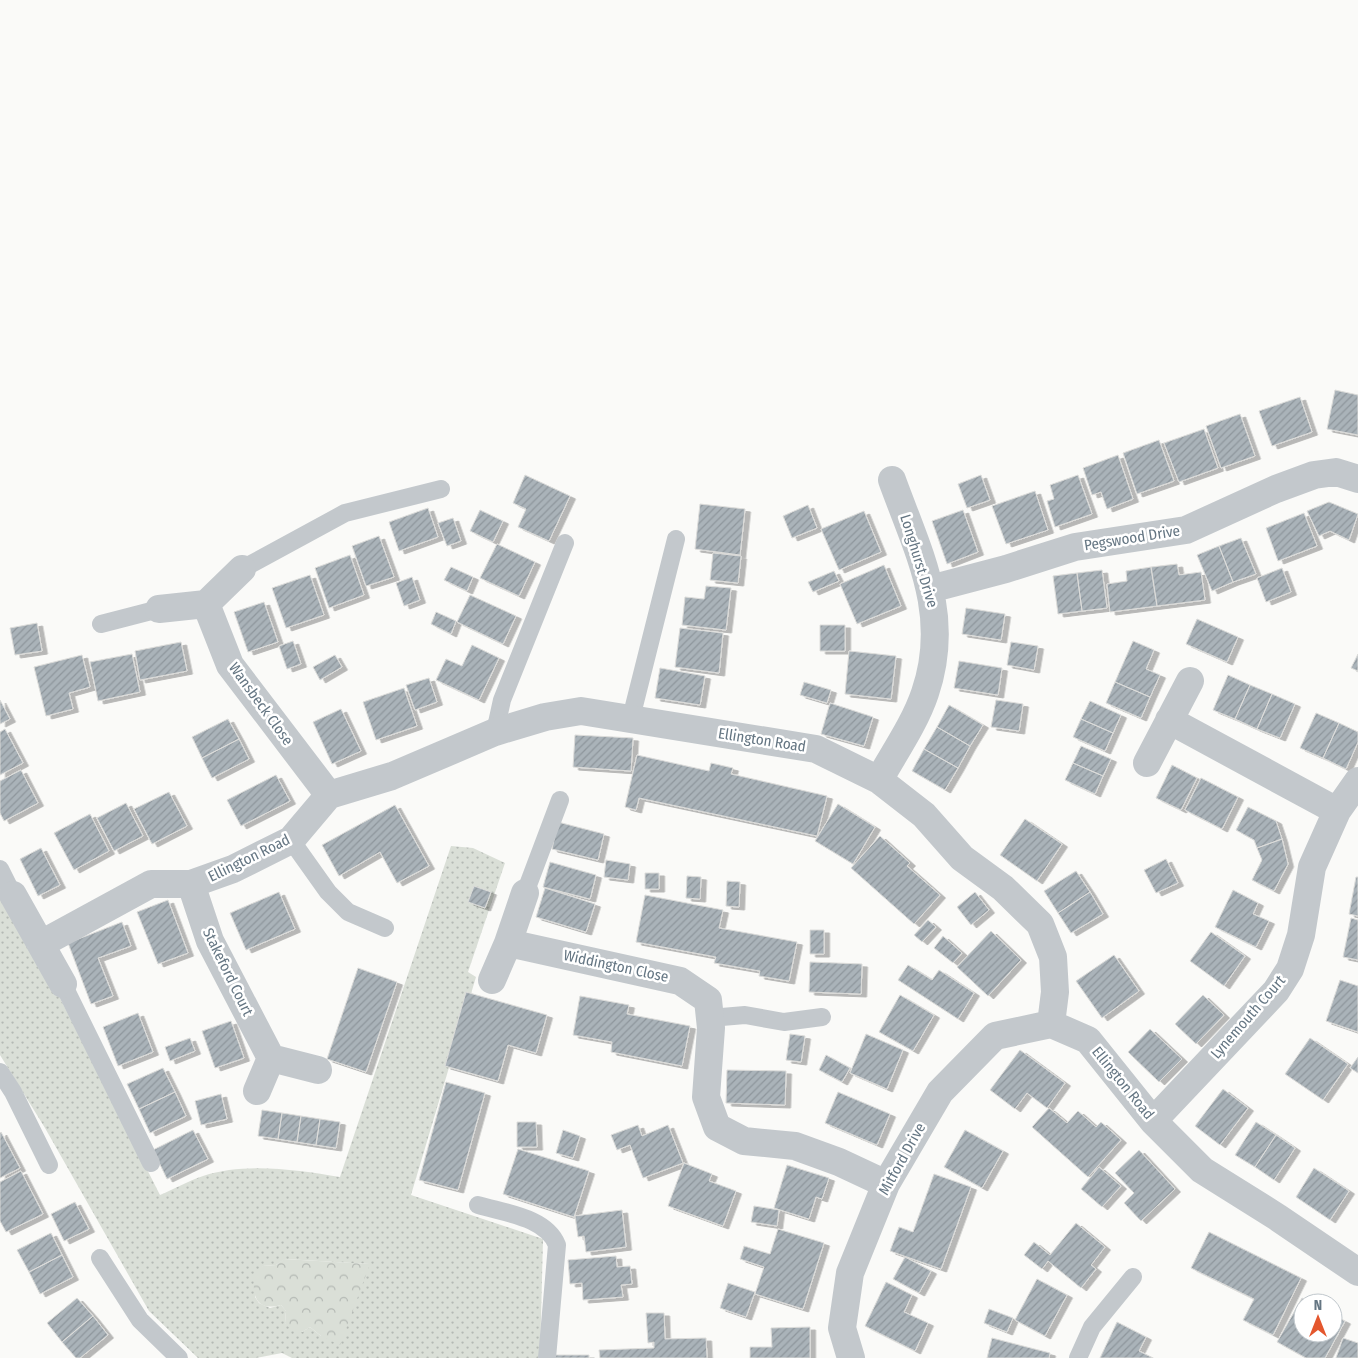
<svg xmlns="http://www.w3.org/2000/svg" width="1358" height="1358" font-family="'Fira Sans Condensed',sans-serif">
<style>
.grass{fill:url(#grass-dots);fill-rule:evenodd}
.park{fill:url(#park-crowns)}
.building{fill:url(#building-hatch);stroke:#dcdcda;filter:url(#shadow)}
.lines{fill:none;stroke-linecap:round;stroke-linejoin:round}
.service{stroke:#c3c8cc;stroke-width:18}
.minor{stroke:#c3c8cc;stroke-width:28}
.labels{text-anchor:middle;stroke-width:5;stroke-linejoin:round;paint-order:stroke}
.street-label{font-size:15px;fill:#657683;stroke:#fff}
</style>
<defs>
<pattern id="grass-dots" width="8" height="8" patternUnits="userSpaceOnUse" patternTransform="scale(1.25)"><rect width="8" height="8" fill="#dadfd7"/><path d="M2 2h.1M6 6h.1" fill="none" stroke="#b4b9b4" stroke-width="1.8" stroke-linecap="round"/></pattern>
<pattern id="park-crowns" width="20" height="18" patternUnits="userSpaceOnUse" patternTransform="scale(1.25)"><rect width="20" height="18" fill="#dadfd7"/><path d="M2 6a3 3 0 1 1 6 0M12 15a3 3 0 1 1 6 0" fill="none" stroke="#b4b9b4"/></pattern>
<pattern id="building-hatch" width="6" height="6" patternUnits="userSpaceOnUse" patternTransform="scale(1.25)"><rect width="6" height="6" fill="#aab3b9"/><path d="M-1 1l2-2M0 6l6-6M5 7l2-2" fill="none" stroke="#8e969c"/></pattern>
<filter id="shadow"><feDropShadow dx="5.5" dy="3" stdDeviation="0" flood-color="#0004"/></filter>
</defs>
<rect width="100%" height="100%" fill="#fafaf8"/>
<!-- grass -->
<path class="grass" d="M451 846 473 848 505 863 468 972 476 977 411 1195 543 1239 540 1358H292L282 1353 256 1358H198L149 1311 45 1128 0 1055V880L160 1195C174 1189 188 1181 203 1176 246 1162 297 1170 340 1177ZM285 1259 369 1264 321 1336 310 1327 302 1332 285 1323 286 1311 281 1305 270 1308 259 1303 255 1297 263 1266 276 1265Z"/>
<!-- park -->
<path class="park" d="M284 1259 370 1264 340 1345 321 1336 310 1327 302 1332 293 1331 285 1323 286 1311 281 1305C256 1312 251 1295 255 1273L263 1266 276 1265Z"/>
<!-- building -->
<path class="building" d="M1335 390 1358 395V435L1327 429Z
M1300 397 1312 432 1272 446 1259 411Z
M1240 414 1255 456 1221 468 1206 426Z
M1204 429 1218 468 1179 482 1164 443Z
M1159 440 1174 481 1137 494 1123 453Z
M1118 455 1133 499 1107 509 1101 492 1092 495 1083 468Z
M525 475 570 496 549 541 518 527 526 509 513 503Z
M981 475 990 500 967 508 958 484Z
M1078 475 1092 514 1055 527 1047 501 1054 499 1050 485Z
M1035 491 1048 530 1006 544 992 506Z
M1329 502 1358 514 1349 540 1330 531 1319 536 1307 511Z
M700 504 745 509 740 555 695 549Z
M808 505 817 528 792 538 783 516Z
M428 508 438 537 399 551 389 522Z
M480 510 503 521 493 542 470 531Z
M963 510 978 552 947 564 932 521Z
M864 511 881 552 839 570 821 529Z
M1304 513 1317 546 1278 561 1266 528Z
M453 518 461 541 447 546 438 523Z
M379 536 394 577 366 586 352 546Z
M1241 538 1256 574 1233 582 1219 546Z
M497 544 535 562 519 596 480 578Z
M1219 546 1233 582 1212 591 1197 555Z
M713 553 741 556 738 583 710 580Z
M350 555 364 595 329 608 315 568Z
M1177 564 1179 575 1201 572 1205 600 1157 606 1151 567Z
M884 565 901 606 857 624 840 584Z
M451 567 473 577 467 591 444 580Z
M1151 567 1157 606 1110 612 1107 584 1127 581 1126 571Z
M1282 568 1291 592 1266 602 1257 578Z
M1102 570 1107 608 1082 611 1077 573Z
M834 571 839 581 813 592 808 582Z
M1077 573 1082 611 1058 614 1053 576Z
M310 575 324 615 286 628 272 588Z
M412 577 420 600 404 606 396 583Z
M706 586 731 588 726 630 682 625 685 597 704 599Z
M470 595 516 616 503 644 457 622Z
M264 602 278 642 248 652 234 612Z
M966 608 1005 614 1001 640 962 634Z
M436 612 456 621 451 634 431 624Z
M1197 619 1238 637 1227 662 1186 644Z
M37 623 42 651 15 655 10 628Z
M820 625H845V651H820Z
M680 628 723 633 719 673 675 667Z
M293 641 301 664 287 669 279 646Z
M1133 641 1154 650 1146 669 1160 675 1150 697 1115 682Z
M181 642 187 671 140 680 135 651Z
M1011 642 1038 646 1034 670 1007 665Z
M472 645 499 658 479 700 436 680 446 659 462 666Z
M849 651 896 656 891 699 845 694Z
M132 654 140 692 98 701 90 662Z
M1358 654V671L1351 668Z
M82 655 90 687 69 693 73 709 46 716 34 667Z
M335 655 342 667 320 680 313 667Z
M959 661 1002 668 998 695 954 688Z
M660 668 705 676 700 705 655 698Z
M1228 675 1250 685 1235 719 1213 710Z
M429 678 437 702 415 710 406 685Z
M804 682 831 690 827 703 800 695Z
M1115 682 1150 697 1141 718 1106 703Z
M1250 685 1272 694 1257 729 1235 719Z
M404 688 417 726 376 740 363 702Z
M1272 694 1295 704 1280 738 1257 729Z
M0 700 10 719 0 724Z
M996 700 1023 704 1019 731 991 727Z
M1090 701 1121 715 1113 733 1081 719Z
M830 703 873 717 864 746 821 734Z
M949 705 983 725 970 746 937 727Z
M341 709 361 751 332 764 313 722Z
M1316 713 1339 723 1323 758 1300 748Z
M228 719 239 739 202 758 192 737Z
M1081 719 1113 733 1105 751 1073 737Z
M1339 723 1358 732V742L1346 769 1323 758Z
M937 727 970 746 958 768 924 749Z
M5 729 23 763 0 775V732Z
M575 735 633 738 631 771 573 767Z
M239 739 249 759 212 778 202 758Z
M1081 746 1111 759 1103 776 1073 763Z
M924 749 958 768 945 790 912 771Z
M637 755 709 771 711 763 733 768 731 774 827 796 817 836 639 798 636 810 625 807Z
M1073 763 1103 776 1095 794 1065 780Z
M1172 765 1197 778 1181 810 1156 798Z
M21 770 38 803 4 821 0 813V781Z
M276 775 290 801 241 826 227 800Z
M1201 778 1238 797 1222 829 1185 810Z
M169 792 187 826 152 844 134 809Z
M126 803 143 836 114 851 97 818Z
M838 804 875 827 853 864 815 841Z
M395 805 429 866 397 883 380 852 339 876 322 845Z
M1248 807 1276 821 1282 839 1257 848 1254 840 1236 830Z
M90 814 109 851 74 870 54 833Z
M1025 819 1062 844 1037 881 1000 855Z
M558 822 604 834 598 860 552 849Z
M880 836 910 863 907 866 940 895 914 924 851 868Z
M1282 839 1288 864 1274 891 1252 880 1262 860 1257 848Z
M41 848 60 885 38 896 20 859Z
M1166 859 1178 883 1156 893 1144 870Z
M606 860 630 864 628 880 604 877Z
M550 862 596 875 590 899 543 887Z
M1076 871 1090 892 1058 913 1044 891Z
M645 873H659V889H645Z
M687 876 701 877 700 899 686 898Z
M1356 877H1358V916L1349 914Z
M727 881 740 882 739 907 726 906Z
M474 886 491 892 485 908 468 902Z
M545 888 595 904 586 932 536 917Z
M1233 890 1258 903 1253 914 1269 921 1256 947 1215 927Z
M279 892 295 929 246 950 230 913Z
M975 892 989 910 971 925 957 907Z
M1090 892 1103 914 1071 933 1058 913Z
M645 895 723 910 719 928 797 942 789 981 759 976 760 971 714 963 716 957 636 942Z
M168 900 188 953 158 964 137 912Z
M1351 918 1358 920V960L1343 957Z
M928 920 936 927 922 942 914 935Z
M122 922 131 946 98 958 113 996 91 1004 68 943Z
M810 930H824V954H810Z
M991 931 1021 960 988 996 957 967Z
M1211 932 1245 956 1224 986 1190 961Z
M943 936 962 953 953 963 934 948Z
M1114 955 1139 991 1102 1018 1076 981Z
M810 962 862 964 861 994 809 992Z
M908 965 932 980 939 970 974 993 958 1019 898 980Z
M358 968 397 982 366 1072 327 1059Z
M1340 980 1358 986V1032L1326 1021Z
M466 992 547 1015 536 1053 508 1045 498 1081 445 1066Z
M900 995 934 1015 913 1051 879 1032Z
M1203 995 1224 1015 1196 1044 1175 1024Z
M580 996 629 1005 627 1014 690 1026 682 1066 611 1052 612 1042 573 1035Z
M138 1013 153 1052 118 1066 103 1027Z
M231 1021 244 1058 215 1068 202 1031Z
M1150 1029 1182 1059 1159 1082 1128 1052Z
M790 1034 805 1036 801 1062 786 1060Z
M866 1034 903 1050 887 1089 850 1073Z
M190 1038 195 1051 170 1061 165 1047Z
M1310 1038 1348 1064 1323 1100 1285 1074Z
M1020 1050 1065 1083 1047 1108 1027 1093 1015 1109 990 1090Z
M826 1055 850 1068 842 1082 819 1070Z
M1358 1057V1073L1350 1068Z
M163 1068 175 1092 139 1109 127 1084Z
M727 1070 786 1071 785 1105 726 1103Z
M446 1082 485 1093 458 1190 419 1180Z
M1223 1089 1248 1108 1220 1145 1195 1126Z
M175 1092 186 1116 150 1133 139 1109Z
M838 1092 890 1114 877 1145 825 1123Z
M221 1094 227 1119 201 1125 195 1101Z
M1049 1108 1067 1123 1078 1111 1096 1127 1101 1122 1121 1140 1088 1177 1032 1127Z
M262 1110 282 1113 278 1139 258 1136Z
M282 1113 301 1116 297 1142 278 1139Z
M301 1116 320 1119 316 1145 297 1142Z
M320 1119 340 1122 336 1148 316 1145Z
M517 1122H536L537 1147H517Z
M1256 1122 1276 1135 1255 1167 1235 1155Z
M638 1125 642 1136 668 1125 683 1163 643 1178 630 1145 617 1150 611 1135Z
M193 1130 208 1159 167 1179 153 1150Z
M563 1130 580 1136 573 1158 556 1153Z
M965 1130 1003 1151 982 1188 944 1167Z
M1 1132 20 1168 0 1178V1133Z
M1276 1135 1295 1148 1274 1180 1255 1167Z
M518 1149 589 1171 574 1217 503 1194Z
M1139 1150 1175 1189 1141 1221 1124 1203 1134 1193 1115 1173Z
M684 1163 712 1174 709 1181 736 1191 723 1226 668 1206Z
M787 1165 829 1178 822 1199 816 1197 809 1219 774 1208Z
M1099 1167 1121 1186 1102 1207 1081 1189Z
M1314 1168 1349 1191 1330 1220 1296 1197Z
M21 1171 43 1214 6 1232 0 1221V1182Z
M934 1174 971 1187 941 1269 890 1251 899 1227 913 1232Z
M75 1202 89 1229 64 1241 51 1214Z
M754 1206 779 1210 777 1226 751 1222Z
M622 1210 626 1247 586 1252 584 1236 578 1237 575 1216Z
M1076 1223 1105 1247 1091 1265 1096 1269 1081 1288 1048 1261 1042 1269 1024 1255 1034 1242 1050 1255Z
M778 1229 824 1243 803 1309 755 1294 764 1267 740 1259 744 1246 770 1254Z
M1209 1232 1301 1278 1273 1335 1243 1320 1254 1299 1191 1268Z
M51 1233 62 1255 29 1272 17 1250Z
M62 1255 73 1277 40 1294 29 1272Z
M616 1256 617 1267 630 1266 632 1284 621 1285 623 1297 583 1300 582 1283 570 1284 568 1260Z
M905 1257 931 1271 919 1293 893 1279Z
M1037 1279 1067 1295 1045 1336 1015 1320Z
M886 1282 912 1295 904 1312 928 1323 915 1351 865 1326Z
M728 1283 755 1292 746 1317 720 1308Z
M77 1298 93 1316 62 1342 47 1323Z
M1302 1298 1312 1303H1303V1333H1333V1315L1345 1321 1325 1358H1306L1277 1342Z
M989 1309 1013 1318 1007 1332 984 1323Z
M646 1313H664L665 1339 706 1338 707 1358H600L599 1350 654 1348V1342L648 1343Z
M93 1316 108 1335 80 1358H76L62 1342Z
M1117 1322 1146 1337 1139 1351 1153 1358H1100Z
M810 1327V1358H750V1347H772L771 1328Z
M992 1338 1050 1353 1049 1358H987Z
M1343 1338 1358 1343V1358H1336Z
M555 1355H589V1358H555Z"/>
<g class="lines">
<!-- service -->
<path class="service" d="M242 569 345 513 441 489
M101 624 159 609
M631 718 676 539
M495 732 502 700 565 543
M291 840 328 892 348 912 385 928
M0 869 13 895
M525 893 560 800
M63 984 151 1163
M710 1018 745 1015 784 1022 822 1017
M0 1072 13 1092 49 1165
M478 1205C504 1213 546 1217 557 1245L547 1358
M100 1258 140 1320 179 1358
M1078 1358 1092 1327 1133 1277"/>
<!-- minor -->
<path class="minor" d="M930 589 1006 569 1075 547 1186 530 1276 489 1314 475 1336 472 1358 479
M206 604 230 665 329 795
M159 609 206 604 242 569
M1169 720 1337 811
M1147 763 1190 681
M879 780C894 753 915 723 925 693 952 614 918 552 892 480
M191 884 210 941 271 1058
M13 895 63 984
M508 943 680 981 708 1000 711 1028 706 1097 717 1127 744 1141 795 1146 839 1162 886 1184
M41 944 151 884H191L233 869 291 840 329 795 392 776 495 732 545 717 581 711 816 749 879 780 924 815 962 858 1003 888 1040 924 1053 957 1055 992 1051 1024
M492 980 508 943 525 893
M1051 1024 1088 1040 1153 1121 1202 1170 1277 1217 1358 1272
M257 1091 271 1058 318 1070
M1153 1121 1276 991 1290 969 1301 935 1312 867 1337 811 1358 781
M851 1358 842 1328 850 1273 886 1184 940 1092 995 1036 1051 1024"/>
</g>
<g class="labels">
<!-- street labels -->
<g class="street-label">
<text transform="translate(1132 538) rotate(-9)" y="5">Pegswood Drive</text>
<text transform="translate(919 561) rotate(73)" y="5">Longhurst Drive</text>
<text transform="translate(261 704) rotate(54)" y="5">Wansbeck Close</text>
<text transform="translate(762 740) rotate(9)" y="5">Ellington Road</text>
<text transform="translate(249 858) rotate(-26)" y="5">Ellington Road</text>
<text transform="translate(616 966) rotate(12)" y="5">Widdington Close</text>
<text transform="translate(228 972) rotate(64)" y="5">Stakeford Court</text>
<text transform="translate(1248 1017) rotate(-49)" y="5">Lynemouth Court</text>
<text transform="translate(1123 1083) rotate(51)" y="5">Ellington Road</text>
<text transform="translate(902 1159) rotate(-61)" y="5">Mitford Drive</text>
</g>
</g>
<!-- north arrow -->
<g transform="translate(1318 1318)"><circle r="24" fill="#ffffff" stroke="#c1c8cd"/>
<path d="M0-4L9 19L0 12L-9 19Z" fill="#e4572e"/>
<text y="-8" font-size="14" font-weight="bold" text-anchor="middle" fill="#657683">N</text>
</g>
</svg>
